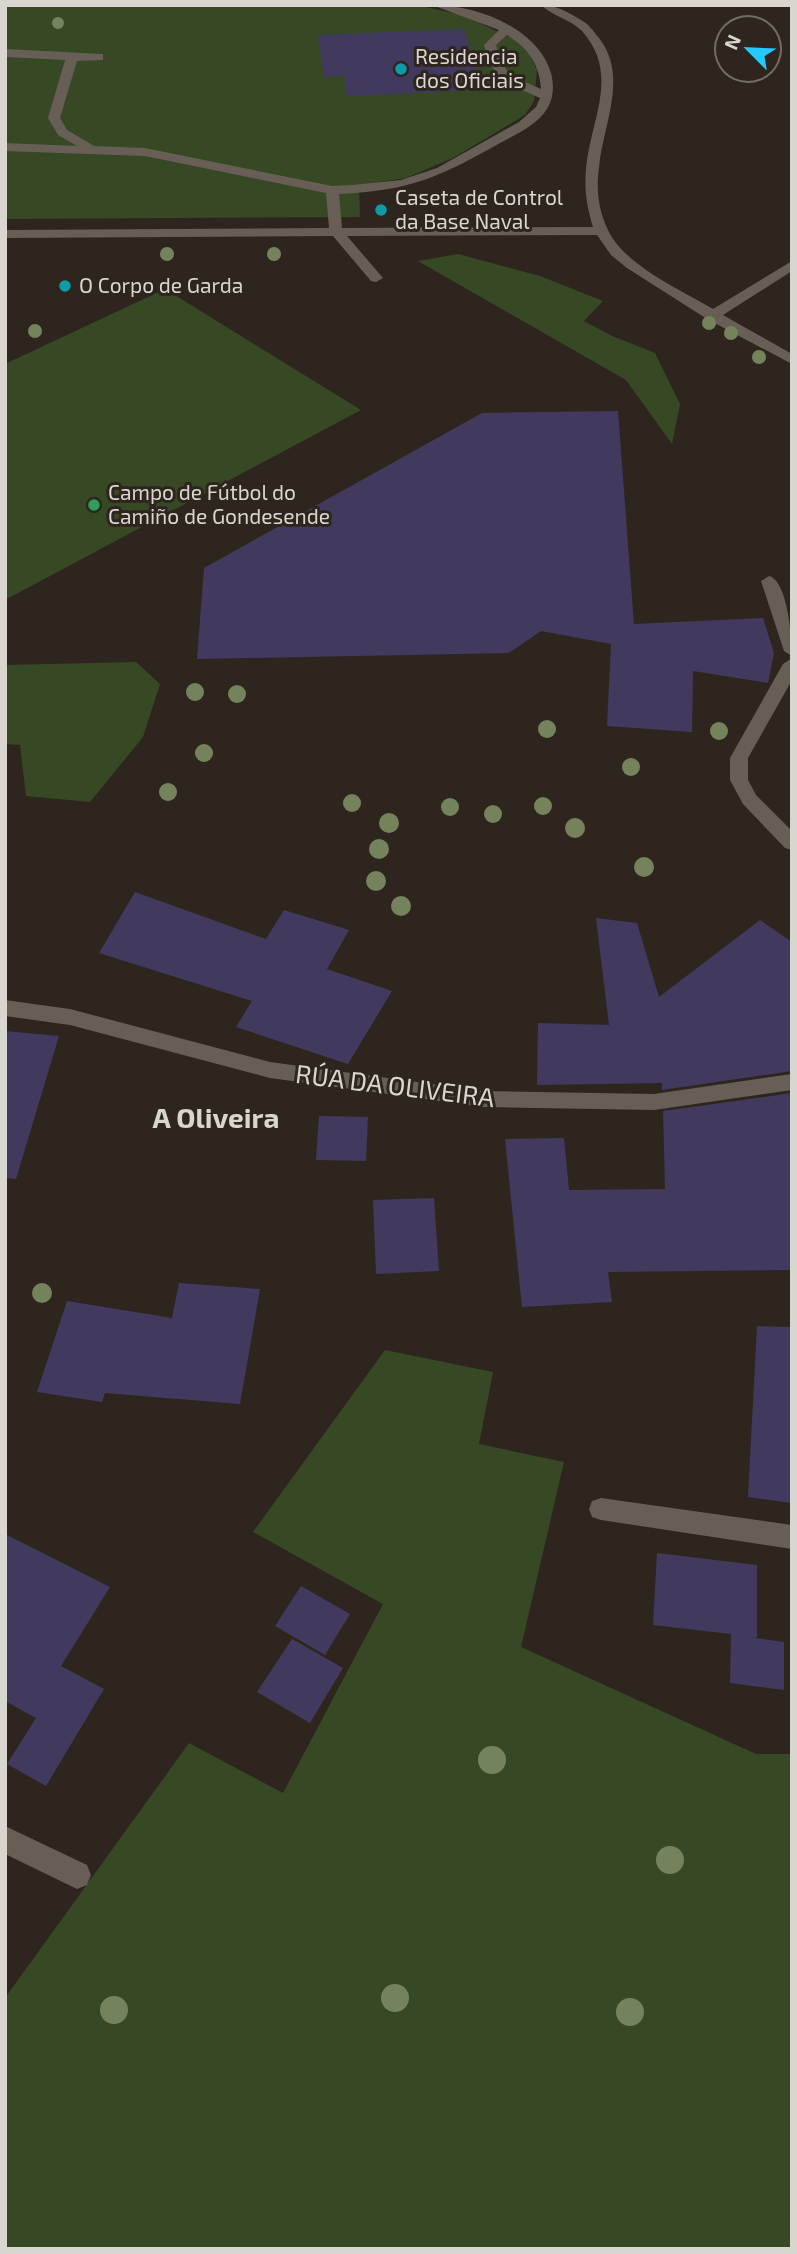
<svg xmlns="http://www.w3.org/2000/svg" width="797" height="2254" font-family="'Exo 2',sans-serif">
<style>
.green{fill:#374825}
.building{fill:#413a5e}
.lines{fill:none;stroke-linecap:round;stroke-linejoin:round}
.minor{fill:#675f56;fill-rule:evenodd}
.tree{fill:#75835d}
.culture-dot{fill:#0f9aa8;stroke:#2e261e;stroke-width:2.5}
.leisure-dot{fill:#2e9e5b;stroke:#2e261e;stroke-width:2.5}
.labels{text-anchor:middle;stroke-width:6;stroke-linejoin:round;paint-order:stroke}
.far-poi-label{font-size:21px;fill:#d9d5cf;stroke:#2e261e;text-anchor:start}
.street-label{font-size:26px;fill:#d9d5cf;stroke:#2e261e}
.neighbourhood-label{font-size:28px;font-weight:bold;fill:#d9d5cf;stroke:#2e261e}
</style>
<rect width="100%" height="100%" fill="#2e261e"/>
<!-- green -->
<path class="green" d="M5 5H417L462 15 514 39 529 54 537 70 534 101 525 115 453 158 406 178 359 185 360 217 5 219Z
M458 254 540 276 603 301 584 321 612 336 655 353 680 404 672 444 626 380 418 261Z
M165 289 361 410 5 600V364Z
M136 662 160 684 143 737 90 802 26 796 20 745 5 744V665Z
M385 1350 493 1372 479 1444 564 1462 521 1647 756 1754H792V2249H5V1998L189 1743 283 1793 383 1604 253 1532Z"/>
<!-- building -->
<path class="building" d="M464 29 483 90 347 96 344 76 324 77 318 35Z
M618 411 634 624 763 618 774 653 768 683 693 671 692 732 607 726 611 644 541 631 509 653 197 659 204 568 482 413Z
M135 892 266 939 284 910 349 930 327 969 392 991 348 1064 236 1027 252 1001 99 953Z
M596 918 637 923 659 997 760 920 792 942V1071L662 1090V1083L537 1085 538 1023 609 1025Z
M5 1031 59 1036 16 1179 5 1178Z
M792 1093V1270L608 1272 612 1302 522 1307 505 1139 564 1138 569 1190 665 1189 663 1111Z
M319 1116 368 1117 366 1161 316 1160Z
M434 1198 439 1271 376 1274 373 1200Z
M179 1283 260 1289 240 1404 105 1393 102 1402 37 1392 67 1301 172 1318Z
M757 1326 792 1327V1503L748 1497Z
M5 1534 110 1587 61 1666 104 1689 46 1786 7 1764 36 1718 5 1701Z
M657 1553 757 1565V1638L748 1637 784 1642V1690L730 1683 731 1634 653 1625Z
M301 1586 350 1614 325 1655 275 1626Z
M292 1639 343 1668 310 1723 257 1692Z"/>
<g class="lines">
<!-- minor -->
<path class="minor" d="M432 5C476 5 537 27 551 73 554 85 554 98 547 109 537 125 517 134 500 143 440 177 409 191 339 194L342 228 593 227C587 207 584 190 586 169 590 120 621 75 582 31 571 20 553 16 541 5 557 5 567 12 581 20 589 24 593 31 599 38 629 77 603 124 599 167 596 188 598 210 608 230 624 265 681 290 713 309L792 261V271L723 315 792 354V364L707 319 627 268 611 255 597 235 347 236 383 278 376 282 371 281 333 236 5 238V230L329 228 326 193 145 156 5 151V143L77 146 58 135 48 118 65 60 5 57V49L103 54V60L77 61 60 118 67 130 94 146 145 148 332 186 352 185 401 180 437 168 519 122 536 107 540 98C506 82 495 83 484 45L499 30ZM507 35C528 48 540 65 541 89 512 76 505 77 496 45Z
M769 576C788 581 792 639 792 656L784 651 761 581Z
M792 658V680L748 758V780L756 795 792 831V850L785 848 743 804 730 780V758L783 664Z
M5 1000 70 1009 270 1062 483 1091 654 1094 792 1074V1090L654 1110 483 1107 270 1078 70 1025 5 1016Z
M601 1498 792 1525V1549L601 1520 592 1517 589 1509 592 1501Z
M5 1826 87 1865 91 1875 87 1885 77 1889 5 1854Z"/>
</g>
<!-- trees -->
<g class="tree">
<circle cx="58" cy="23" r="6"/>
<circle cx="167" cy="254" r="7"/>
<circle cx="274" cy="254" r="7"/>
<circle cx="709" cy="323" r="7"/>
<circle cx="35" cy="331" r="7"/>
<circle cx="731" cy="333" r="7"/>
<circle cx="759" cy="357" r="7"/>
<circle cx="195" cy="692" r="9"/>
<circle cx="237" cy="694" r="9"/>
<circle cx="547" cy="729" r="9"/>
<circle cx="719" cy="731" r="9"/>
<circle cx="204" cy="753" r="9"/>
<circle cx="631" cy="767" r="9"/>
<circle cx="168" cy="792" r="9"/>
<circle cx="352" cy="803" r="9"/>
<circle cx="543" cy="806" r="9"/>
<circle cx="450" cy="807" r="9"/>
<circle cx="493" cy="814" r="9"/>
<circle cx="389" cy="823" r="10"/>
<circle cx="575" cy="828" r="10"/>
<circle cx="379" cy="849" r="10"/>
<circle cx="644" cy="867" r="10"/>
<circle cx="376" cy="881" r="10"/>
<circle cx="401" cy="906" r="10"/>
<circle cx="42" cy="1293" r="10"/>
<circle cx="492" cy="1760" r="14"/>
<circle cx="670" cy="1860" r="14"/>
<circle cx="395" cy="1998" r="14"/>
<circle cx="114" cy="2010" r="14"/>
<circle cx="630" cy="2012" r="14"/>
</g>
<!-- markers -->
<g class="culture-dot">
<circle cx="401" cy="69" r="7"/>
<circle cx="381" cy="210" r="7"/>
<circle cx="65" cy="286" r="7"/>
</g>
<circle class="leisure-dot" cx="94" cy="505" r="7"/>
<g class="labels">
<!-- far-poi labels -->
<g class="far-poi-label">
<text x="415" y="64">Residencia<tspan x="415" dy="24">dos Oficiais</tspan></text>
<text x="395" y="205">Caseta de Control<tspan x="395" dy="24">da Base Naval</tspan></text>
<text x="79" y="293">O Corpo de Garda</text>
<text x="108" y="500">Campo de Fútbol do<tspan x="108" dy="24">Camiño de Gondesende</tspan></text>
</g>
<!-- street labels -->
<g class="street-label">
<text transform="translate(395 1086) rotate(7)" y="9">RÚA DA OLIVEIRA</text>
</g>
<!-- neighbourhood labels -->
<g class="neighbourhood-label">
<text x="216" y="1128">A Oliveira</text>
</g>
</g>
<!-- border -->
<rect width="797" height="2254" fill="none" stroke="#d9d5cf" stroke-width="14"/>
<!-- north arrow -->
<g transform="translate(748 49) rotate(294)"><circle r="33" fill="#2e261e" stroke="#726c65" stroke-width="2"/>
<path d="M0-5L12 26L0 18L-12 26Z" fill="#24c9fe"/>
<text y="-10" font-size="19" font-weight="bold" text-anchor="middle" fill="#d9d5cf">N</text>
</g>
</svg>
